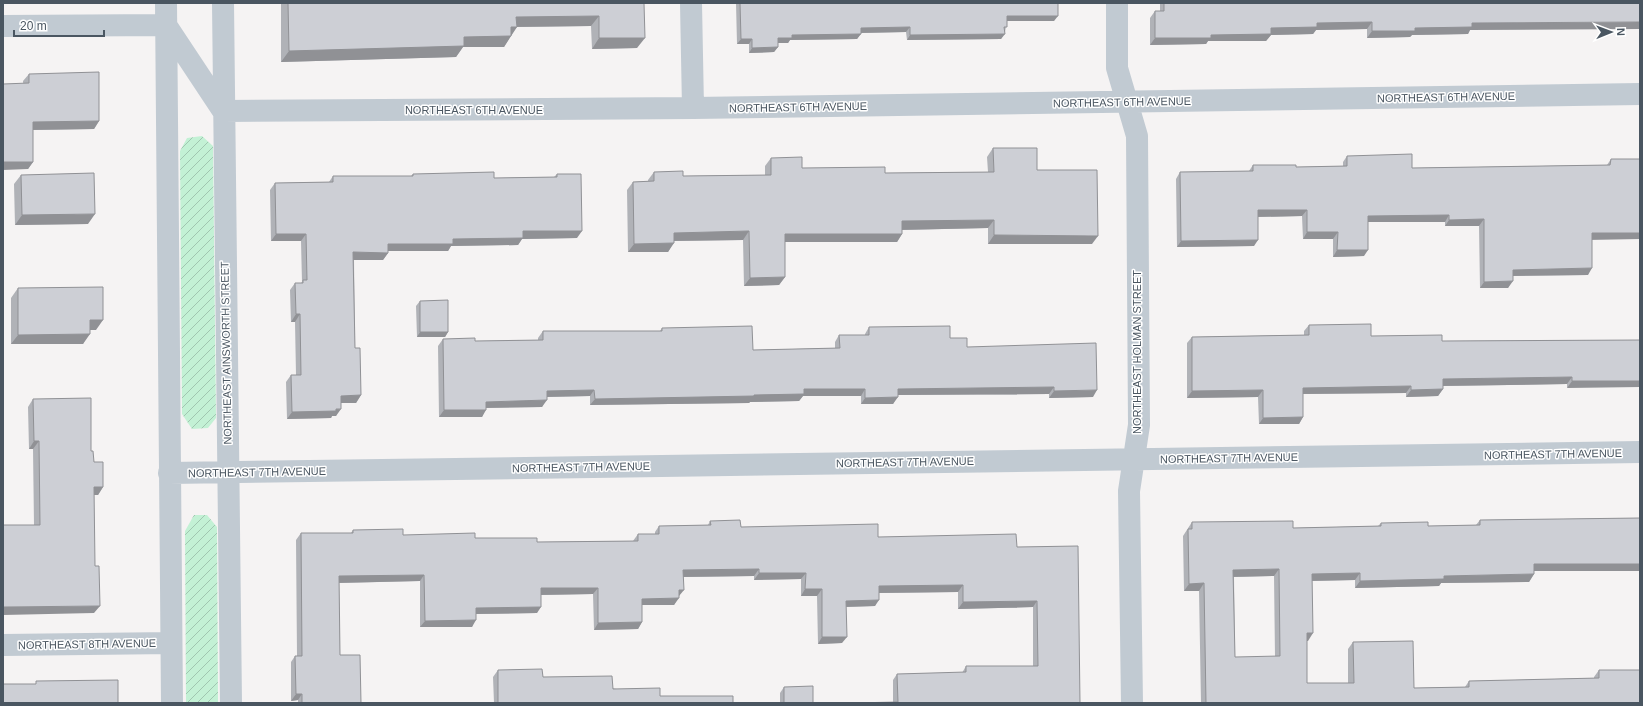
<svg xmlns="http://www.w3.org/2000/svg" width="1643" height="706" font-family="Helvetica,sans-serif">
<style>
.garden{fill:url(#garden-furrows)}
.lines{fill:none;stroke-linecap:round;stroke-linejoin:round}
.minor{stroke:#c1cad2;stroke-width:22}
.wall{fill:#b0b2b7;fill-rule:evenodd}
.shaded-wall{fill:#909195}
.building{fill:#cdcfd5;stroke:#909195;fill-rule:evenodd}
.labels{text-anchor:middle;stroke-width:3;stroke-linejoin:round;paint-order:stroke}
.street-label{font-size:11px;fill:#4a5661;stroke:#fff}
</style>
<defs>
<pattern id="garden-furrows" width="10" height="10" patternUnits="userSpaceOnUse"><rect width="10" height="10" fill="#c3f1d5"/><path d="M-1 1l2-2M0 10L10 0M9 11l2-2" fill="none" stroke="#a0c6b0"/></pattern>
</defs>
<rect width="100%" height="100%" fill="#f5f3f3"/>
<!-- garden -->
<path class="garden" d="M202 136 213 146 216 418 208 428 192 429 182 414 180 151 187 138Z
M194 515H207L217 527 218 703H186L185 531Z"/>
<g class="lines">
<!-- minor -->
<path class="minor" d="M166 3 172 703
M223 3 231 703
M691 3 693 108
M1117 3V68L1137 136 1139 425 1129 491 1132 703
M3 26 166 25 223 111 693 108 1640 94
M169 473 1640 452
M3 645 171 643"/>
</g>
<!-- wall -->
<path class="wall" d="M281 3H644L637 48 592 49 591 26 516 27 504 47H463L456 57 281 62Z
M736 3H1058L1054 21H1007L1005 32 1001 39 907 40 906 32 861 33 857 39 790 40 788 43H778V47L774 52 749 53V44H737Z
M1160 3H1640L1470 30 1468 34 1412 35 1410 37 1367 38V29L1316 30 1313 34 1271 35 1266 41H1208L1206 44 1150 45V18L1155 11H1160Z
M29 74 99 121 94 129 33 130V162L28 169 23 81Z
M993 148 1037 170 1092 244H988V228L902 230V234L897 242H785V277L779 285 744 286 743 240 674 241 668 252H628L627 190 633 182 648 181V180L654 172 683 176 765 175V166L771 158 802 168 885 173 988 172 987 157Z
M1347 156 1412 168 1607 165 1611 159H1640V239H1592L1588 275 1513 276 1508 288H1480L1479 226H1445V222H1368L1364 256 1333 257V239H1303L1302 216 1258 217 1254 246 1177 247 1176 179 1180 172 1249 171 1253 165 1296 167 1343 166V162Z
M413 174 494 178 554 177 557 174 577 238 522 239 518 245 451 246 448 251H388V253L383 260H354L355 348 361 395 356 403H341L336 416H332L331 418 287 419 286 382 291 375H296L295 322H291L290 290 295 283H301L302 282 301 241H271L270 190 275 183 329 182 333 176H411Z
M21 175 88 224 15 225 14 184Z
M18 288 96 330H90L83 344H11V298Z
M420 301 448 332 445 337H417L416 306Z
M1309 325 1371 336 1442 341 1640 340 1567 388V384L1443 386V389L1438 396 1406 397V393L1303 394V417L1299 424H1259L1258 397 1187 398V343L1192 337 1304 335V331Z
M869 327 950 338 967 347 1093 397 1049 398V394L898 395 893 404H861V396H803L799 401 750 402 749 403 590 405V396L547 397 542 407 486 408 482 417H439L438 346 443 339 475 341 538 340V338L543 331H660L662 328 753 350 835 348V342L839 335H865V334Z
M33 399 91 451 94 462 103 487 98 495H94V613L34 525 33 449H29L28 407Z
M1640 518V571H1534V574L1529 582 1441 583 1439 586 1355 588V580L1312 581 1308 641H1307V683H1348V649L1353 642 1414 688 1465 687 1469 681 1594 678V677L1599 670 1640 703H1201L1199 591H1184L1183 536 1192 522 1293 528 1378 526 1381 523 1428 526 1476 525 1480 520ZM1274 576 1275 657H1235L1234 577Z
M710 521 741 527 1017 547 1080 703 893 702V680L897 674 962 673 966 666H1033V607L958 609V592L879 593 875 606 846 607 842 643 818 644 817 596H801V579L754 580V576L683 577 679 596 674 605H642V622L638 629 594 630 593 594 541 595 537 613 476 614 472 627H420V581L339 583 340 655 361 703H298V700L291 701V662L295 656H297L296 540 301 533H351L353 530 403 535 537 542 633 541 638 534H655V532L659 526 708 525Z
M498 670 543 677 660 696 733 703H494L493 677Z
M784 687 813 703H780V693Z"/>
<!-- shaded-wall -->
<path class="shaded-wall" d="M599 16 591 26 509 27 516 17Z
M1007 16H1058L1054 21H1004Z
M1372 22 1367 29 1316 30 1313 34 1271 35 1266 41H1208L1206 44 1150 45 1155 38 1271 28 1317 23Z
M1640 22V29L1470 30 1468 34 1412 35 1410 37 1367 38 1372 31 1472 23Z
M511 27H517L504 47H463L456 57 281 62 289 51 464 37Z
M910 27 906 32 857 33 861 28Z
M861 34 857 39 790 40 788 43H774L778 38 792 35Z
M1005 34 1001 39 907 40 910 35Z
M599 38H645L637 48 592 49Z
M741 39H752L749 44H737Z
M778 47 774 52 749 53 752 48Z
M99 121 94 129 28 130 33 122Z
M3 162H33L28 169 3 170Z
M1258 210H1307L1302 216 1253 217Z
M95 214 88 224 15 225 22 215Z
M1449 215 1445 222H1363L1368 216Z
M1484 219 1479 226H1445L1449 220Z
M994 220 988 228 896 230 902 221Z
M523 231H582L577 238 522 239 518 245 451 246 448 251H383L388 244 453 239Z
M749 231 743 240 668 241 674 233Z
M1307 232H1338L1333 239H1303Z
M1592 233H1640V239L1587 240Z
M276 234H306L301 241H271Z
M785 234H902L897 242H779Z
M994 235 1098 236 1092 244H988Z
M1258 240 1254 246 1177 247 1181 241Z
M674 243 668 252H628L634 244Z
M1337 250H1368L1364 256 1333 257Z
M353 252 388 253 383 260H348Z
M1592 268 1588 275 1508 276 1513 270Z
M785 277 779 285 744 286 750 278Z
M1513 281 1508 288H1480L1484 282Z
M296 314H300L295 322H291Z
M90 320H103L96 330H83Z
M420 332H448L445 337H417Z
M90 334 83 344H11L18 335Z
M1572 377 1567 384 1438 386 1443 379Z
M1572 381H1640V387L1567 388Z
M1411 386 1406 393 1298 394 1303 388Z
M1054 387 1049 394 893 395 898 389Z
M804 389H865L861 396H803L799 401 750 402 749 403 590 405 595 399 754 395Z
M1443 389 1438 396 1406 397 1411 390Z
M594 390 590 396 542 397 547 391Z
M1097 390 1093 397 1049 398 1054 391Z
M1263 390 1258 397 1187 398 1192 391Z
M361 395 356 403H336L341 396Z
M898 397 893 404H861L865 398Z
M547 400 542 407 481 408 486 402Z
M341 409 336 416H332L331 418 287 419 292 412Z
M444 410H486L482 417H439Z
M1303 417 1299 424H1259L1263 418Z
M34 441H39L33 449H29Z
M94 487H103L98 495H89Z
M1534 564H1640V571H1529Z
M759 569 754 576 679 577 683 570Z
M1279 569 1274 576 1228 577 1233 570Z
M759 573H806L801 579 754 580Z
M1360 573 1355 580 1306 581 1312 574Z
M1534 574 1529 582 1441 583 1439 586 1355 588 1360 581 1444 576Z
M424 575 420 581 334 583 339 576Z
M1204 583 1199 591H1184L1189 584Z
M963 585 958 592 875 593 879 586Z
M541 588H598L593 594 536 595Z
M805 589H822L817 596H801Z
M679 590H684L679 596H674Z
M679 598 674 605H637L642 599Z
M879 600 875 606 842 607 846 601Z
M1037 601 1033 607 958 609 963 602Z
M100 606 94 613 3 615V607Z
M541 607 537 613 472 614 476 608Z
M476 620 472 627H420L425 621Z
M642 622 638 629 594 630 598 623Z
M1307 633H1313L1308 641H1302Z
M822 637H847L842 643 818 644Z
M296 694H302L298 700 291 701Z"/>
<!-- building -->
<path class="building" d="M288 3H644L645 38H599V16L516 17 517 27H511V36L464 37V46L289 51Z
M740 3H1058V16H1007V27H1004L1005 34 910 35V27L861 28V34L792 35V38H778V47L752 48V39H741Z
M1164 3H1640V22L1472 23V27L1415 28V31H1372V22L1317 23V27L1271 28V34L1211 35V38H1155V11H1164Z
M99 72V121L33 122V162H3V84L29 83V74Z
M993 148H1037V170H1097L1098 236 994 235V220L902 221V234H785V277L750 278 749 231 674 233V243L634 244 633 182 654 181V172L683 171V176L771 175V158L802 157V168L885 167V173L994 172Z
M1412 154V168L1610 165 1611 159H1640V233H1592V268L1513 270V281L1484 282V219L1449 220V215L1368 216V250H1337L1338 232H1307V210H1258V240L1181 241 1180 172 1253 171V165H1296V167L1347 166V156Z
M494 172V178L557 177V174H581L582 231H523V238L453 239V244H388V253L353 252 355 348H360L361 395 341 396V409H336V411L292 412 291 375H301L300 314H296L295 283H303V280H307L306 234H276L275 183 333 182V176H413V174Z
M94 173 95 214 22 215 21 175Z
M103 287V320H90V334L18 335V288Z
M448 300V332H420V301Z
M1371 324V336L1442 335V341L1640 340V381H1572V377L1443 379V389L1411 390V386L1303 388V417L1263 418V390L1192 391V337L1309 335V325Z
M752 326 753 350 840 348 839 335H869V327L950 326V338H967V347L1096 343 1097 390 1054 391V387L898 389V397L865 398V389H804V394L754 395V396L595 399 594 390 547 391V400L486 402V410H444L443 339 475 338V341L543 340V331H662V328Z
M91 398V451H93L94 462H103V487H94L95 566H99L100 606 3 607V525H40L39 441H34L33 399Z
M1640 518V564H1534V574L1444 576V579L1360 581V573L1312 574 1313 633H1307V683H1354L1353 642 1413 641 1414 688 1469 687V681L1599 678V670H1640V703H1206L1204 583 1189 584 1188 529H1192V522L1293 521V528L1381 526V523L1428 522V526L1480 525V520ZM1279 569 1280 656 1235 657 1233 570Z
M740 520 741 527 878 524V537L1016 534 1017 547 1078 546 1080 703H852L898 702 897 674 966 672V666H1038L1037 601 963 602V585L879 586V600L846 601 847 637H822V589H805L806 573H759V569L683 570 684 590H679V598L642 599V622L598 623V588H541V607L476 608V620L425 621 424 575 339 576 340 655H360L361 703H302V694H296L295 656H302L301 533H353V530L403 529V535L475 533V538H537V542L638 541V534H659V526L711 525 710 521Z
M542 669 543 677 612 676 613 689 660 688V696H733V703H498V670Z
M118 680V703H3V684H36V681Z
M813 686V703H784V687Z"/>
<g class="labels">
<!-- street labels -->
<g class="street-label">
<text transform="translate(1446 97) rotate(-1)" y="4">NORTHEAST 6TH AVENUE</text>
<text transform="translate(1122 102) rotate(-1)" y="4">NORTHEAST 6TH AVENUE</text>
<text transform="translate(798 107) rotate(-1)" y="4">NORTHEAST 6TH AVENUE</text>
<text x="474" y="114">NORTHEAST 6TH AVENUE</text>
<text transform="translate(1137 352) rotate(-90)" y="4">NORTHEAST HOLMAN STREET</text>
<text transform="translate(226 353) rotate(-91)" y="4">NORTHEAST AINSWORTH STREET</text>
<text transform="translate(1553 454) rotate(-1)" y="4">NORTHEAST 7TH AVENUE</text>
<text transform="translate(1229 458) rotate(-1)" y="4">NORTHEAST 7TH AVENUE</text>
<text transform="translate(905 462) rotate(-1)" y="4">NORTHEAST 7TH AVENUE</text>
<text transform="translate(581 467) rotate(-1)" y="4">NORTHEAST 7TH AVENUE</text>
<text transform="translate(257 472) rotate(-1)" y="4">NORTHEAST 7TH AVENUE</text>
<text transform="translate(87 644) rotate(-1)" y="4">NORTHEAST 8TH AVENUE</text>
</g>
</g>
<!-- border -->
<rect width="1643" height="706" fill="none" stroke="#4a5661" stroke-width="8"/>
<!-- north arrow -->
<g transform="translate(1611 32) rotate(89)" stroke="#ffffff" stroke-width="3" paint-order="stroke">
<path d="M0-3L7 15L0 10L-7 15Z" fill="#4a5661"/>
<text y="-6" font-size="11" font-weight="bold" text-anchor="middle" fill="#4a5661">N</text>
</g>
<!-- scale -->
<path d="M14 30v6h90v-6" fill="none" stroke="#4a5661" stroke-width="2"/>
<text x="20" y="30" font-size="12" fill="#4a5661" stroke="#ffffff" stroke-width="3" paint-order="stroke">20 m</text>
</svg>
